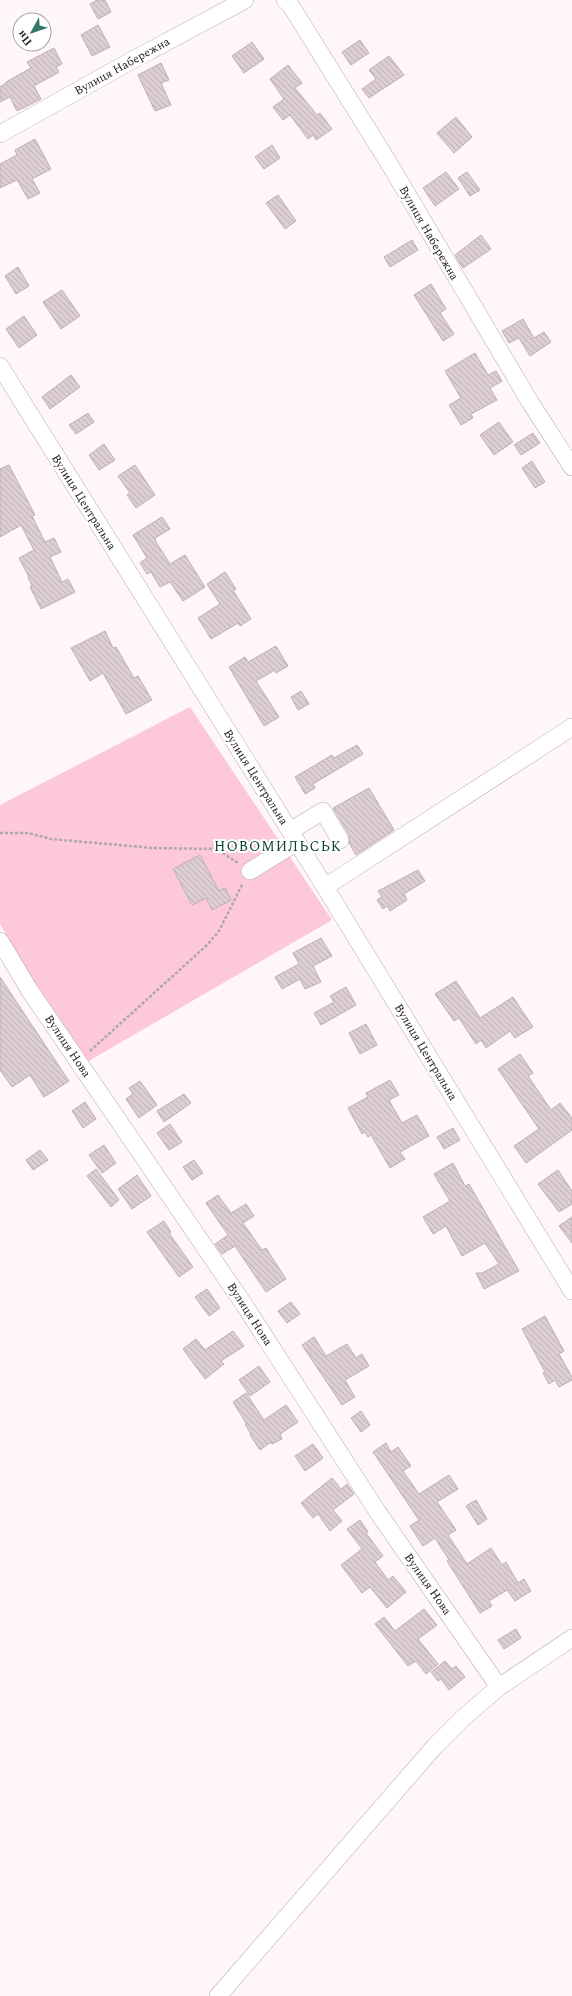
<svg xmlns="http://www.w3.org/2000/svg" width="572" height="1996" font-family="Spectral,serif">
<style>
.green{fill:#fdc9d9}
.building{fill:url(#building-back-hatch);stroke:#beb0b4}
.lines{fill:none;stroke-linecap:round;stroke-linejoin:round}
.minor-casing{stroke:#b8aaae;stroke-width:18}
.path{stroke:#aea7a9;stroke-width:2.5;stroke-dasharray:3 2;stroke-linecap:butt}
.minor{stroke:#fff;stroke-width:17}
.labels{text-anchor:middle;stroke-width:4;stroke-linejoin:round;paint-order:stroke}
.street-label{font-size:12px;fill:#201b1c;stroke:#fff}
.quarter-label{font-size:14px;letter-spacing:1px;fill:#074339;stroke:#fff}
</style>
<defs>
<pattern id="building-back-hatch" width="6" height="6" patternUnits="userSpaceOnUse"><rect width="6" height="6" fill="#ddced3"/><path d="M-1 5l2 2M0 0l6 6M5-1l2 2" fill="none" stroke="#bdb0b5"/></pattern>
</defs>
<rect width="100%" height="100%" fill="#fff6f8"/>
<!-- green -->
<path class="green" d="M190 707 332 920 87 1062 40 993 0 924V805Z"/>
<!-- building -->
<path class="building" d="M97 0H105L111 12 98 19 90 4Z
M98 25 110 47 92 56 81 35Z
M360 40 369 53 351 65 342 52Z
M252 42 264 59 244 73 232 56Z
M54 48 62 64 56 67 59 72 34 86 41 99 17 111 10 97 0 102V87L6 83V82L31 68 27 62Z
M389 56 404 75 369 98 362 89 376 79 369 70Z
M161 63 169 80 161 83 171 105 155 111 138 75Z
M288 65 302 83 295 88 317 115 320 113 332 129 316 140 313 135 308 139 290 115 283 120 273 107 284 99 270 79Z
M456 117 472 137 454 153 437 133Z
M35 139 51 169 32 179 40 193 28 199 17 180 0 188V164L17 155 15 150Z
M272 145 280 158 264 169 255 157Z
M446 172 459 189 435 206 423 188Z
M467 172 480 190 470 196 458 178Z
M278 195 296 221 285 229 266 203Z
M481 235 491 249 463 268 455 255Z
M412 240 418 250 390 267 384 257Z
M18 267 29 286 16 294 5 276Z
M431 284 446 309 440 313 454 334 443 341 414 295Z
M62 290 80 316 61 329 43 302Z
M24 316 37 335 19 348 6 329Z
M523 319 534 338 544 332 551 342 530 356 519 338 509 343 502 331Z
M475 353 488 375 496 371 502 381 490 388 497 400 471 414 473 418 461 425 449 405 461 398 445 371Z
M71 375 80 387 50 409 42 397Z
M88 413 94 422 76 434 69 425Z
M499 422 513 442 494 455 480 435Z
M533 433 540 443 521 455 514 445Z
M104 444 115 460 99 470 89 455Z
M532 461 545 482 535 488 522 468Z
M9 465 35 515 32 516 45 542 54 538 61 552 50 557 62 582 68 579 75 592 41 609 30 587 32 586 28 577H29L19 558 34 550 21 525 0 537V469Z
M135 465 155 495 136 508 127 495 130 493 118 476Z
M162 517 170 529 155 538 156 542 170 564 185 555 205 587 183 601 170 582 160 587 151 572 147 574 140 563 147 558 133 535Z
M225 572 236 589 233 590 251 619 240 626 238 623 211 639 198 618 220 604 207 584Z
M105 631 113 648 116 647 134 678 138 676 152 700 126 714 103 673 90 681 71 648Z
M276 646 288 666 276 673 275 670 256 681 279 717 264 726 229 667 245 657 248 662Z
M301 691 309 704 298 710 291 697Z
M357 745 363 754 313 784 315 788 305 794 295 777 332 755 334 758Z
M369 788 394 830 356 855 349 843V835L333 808Z
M200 855 219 891 225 888 231 900 212 910 206 898 192 905 173 869Z
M418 870 425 881 404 894 407 900 390 911 387 906 383 909 377 900 382 897 378 891Z
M321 938 332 956 313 966 321 982 305 989 300 979 282 989 275 977 299 964 293 953Z
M0 977 69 1081 44 1097 30 1075 12 1087 0 1070Z
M456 981 480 1018 513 997 533 1027 515 1038 510 1031 486 1048 481 1040 476 1044 459 1018 454 1021 435 994Z
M346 987 356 1005 321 1025 314 1013 334 1002 330 996Z
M366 1024 377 1045 360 1054 349 1033Z
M520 1054 533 1073 528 1076 551 1110 560 1103 572 1118V1130L526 1163 514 1146 539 1129 498 1069Z
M390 1080 399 1095 389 1100 402 1123 417 1115 429 1136 400 1152 405 1159 390 1168 371 1135 368 1137 365 1132 362 1134 348 1108 368 1097 366 1093Z
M140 1081 157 1105 139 1118 126 1099 133 1094 129 1088Z
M184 1094 191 1103 164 1122 157 1111Z
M85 1102 96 1119 83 1128 72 1111Z
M170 1124 182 1142 169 1150 157 1133Z
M453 1128 460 1140 444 1149 437 1137Z
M104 1145 116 1163 102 1173 89 1155Z
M40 1150 48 1160 33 1170 26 1160Z
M194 1160 203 1173 192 1180 183 1167Z
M453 1163 465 1186 469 1184 519 1271 484 1289 476 1273H482L499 1264 485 1243 462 1256 446 1226 433 1234 423 1217 450 1201 434 1174Z
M96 1169 119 1200 111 1207 87 1176Z
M558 1170 572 1191V1204L559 1212 538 1184Z
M137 1175 151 1196 132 1209 118 1189Z
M218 1195 231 1213 246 1204 254 1216 243 1223 262 1250 266 1248 286 1279 266 1292 235 1246 222 1254 215 1244 228 1235 206 1203Z
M572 1217V1243L559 1226Z
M164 1221 171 1232 169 1233 193 1267 179 1277 147 1232Z
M207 1289 220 1308 209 1316 195 1297Z
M291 1302 300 1314 287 1323 278 1311Z
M545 1316 564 1351 559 1354 572 1377V1380L559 1387 555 1380 549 1384 543 1373 545 1372 522 1329Z
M233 1331 244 1346 221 1361 224 1364 205 1379 183 1349 196 1339 205 1350Z
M314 1337 326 1356 347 1344 356 1358 362 1354 369 1366 345 1380 355 1397 342 1405 302 1345Z
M259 1366 270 1382 250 1396 239 1380Z
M246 1393 264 1420 286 1405 298 1422 280 1434 282 1439 272 1444 271 1442 260 1450 250 1435 251 1434 245 1424 246 1423 233 1402Z
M361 1411 370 1425 361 1432 351 1418Z
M386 1443 391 1452 398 1447 411 1466 403 1471 419 1494 449 1475 458 1489 437 1502 456 1530 448 1535 467 1564 491 1548 502 1565 506 1562 518 1583 524 1579 531 1591 515 1601 507 1590 489 1601 492 1606 480 1613 447 1561 449 1560 435 1538 423 1546 410 1526 419 1520 373 1452Z
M313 1444 323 1458 305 1471 295 1456Z
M332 1478 341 1489 347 1484 354 1494 333 1510 342 1521 330 1531 318 1514 313 1518 301 1503Z
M476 1500 487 1519 478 1525 466 1506Z
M360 1520 368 1532 366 1533 383 1556 375 1562 388 1580 393 1576 406 1592 387 1608 370 1587 362 1593 341 1565 362 1549 347 1529Z
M424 1609 437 1625 418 1639 438 1664 426 1674 416 1661 408 1666 375 1624 384 1617 395 1631Z
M516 1629 521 1638 504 1649 498 1640Z
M445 1661 452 1669 456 1666 465 1677 449 1690 441 1679 438 1681 431 1672Z"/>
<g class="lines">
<!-- minor casing -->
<g class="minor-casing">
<path id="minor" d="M285 0 291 6 390 165 530 402 572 467
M0 134 129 62 245 0
M0 366 325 887 572 1291
M290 831 323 811 340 840
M250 871 297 842
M325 887 572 727
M0 941 30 991 245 1306 377 1511 499 1687
M218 1996 435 1746 463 1718 499 1687 572 1638"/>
</g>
<!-- path -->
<path class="path" d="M0 833H28L51 839 153 848 217 849 238 863
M90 1051 206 946 219 931 243 883"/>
<!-- minor -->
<use href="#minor" class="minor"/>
</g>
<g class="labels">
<!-- street labels -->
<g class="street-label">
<text transform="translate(122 66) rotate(-29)" y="4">Вулиця Набережна</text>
<text transform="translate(429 233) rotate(60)" y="4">Вулиця Набережна</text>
<text transform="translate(84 502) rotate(58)" y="4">Вулиця Центральна</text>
<text transform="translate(256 777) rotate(58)" y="4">Вулиця Центральна</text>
<text transform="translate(68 1046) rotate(56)" y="4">Вулиця Нова</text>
<text transform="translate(426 1052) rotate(59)" y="4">Вулиця Центральна</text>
<text transform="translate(250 1314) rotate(57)" y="4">Вулиця Нова</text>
<text transform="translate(428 1584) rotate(55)" y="4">Вулиця Нова</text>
</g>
<!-- quarter labels -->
<g class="quarter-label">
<text x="278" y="851">НОВОМИЛЬСЬК</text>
</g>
</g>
<!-- north arrow -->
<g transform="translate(32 32) rotate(230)"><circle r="19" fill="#ffffff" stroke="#a6a4a4"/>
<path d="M0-3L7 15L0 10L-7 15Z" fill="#337769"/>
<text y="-6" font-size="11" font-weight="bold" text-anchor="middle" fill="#201b1c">Пн</text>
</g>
</svg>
